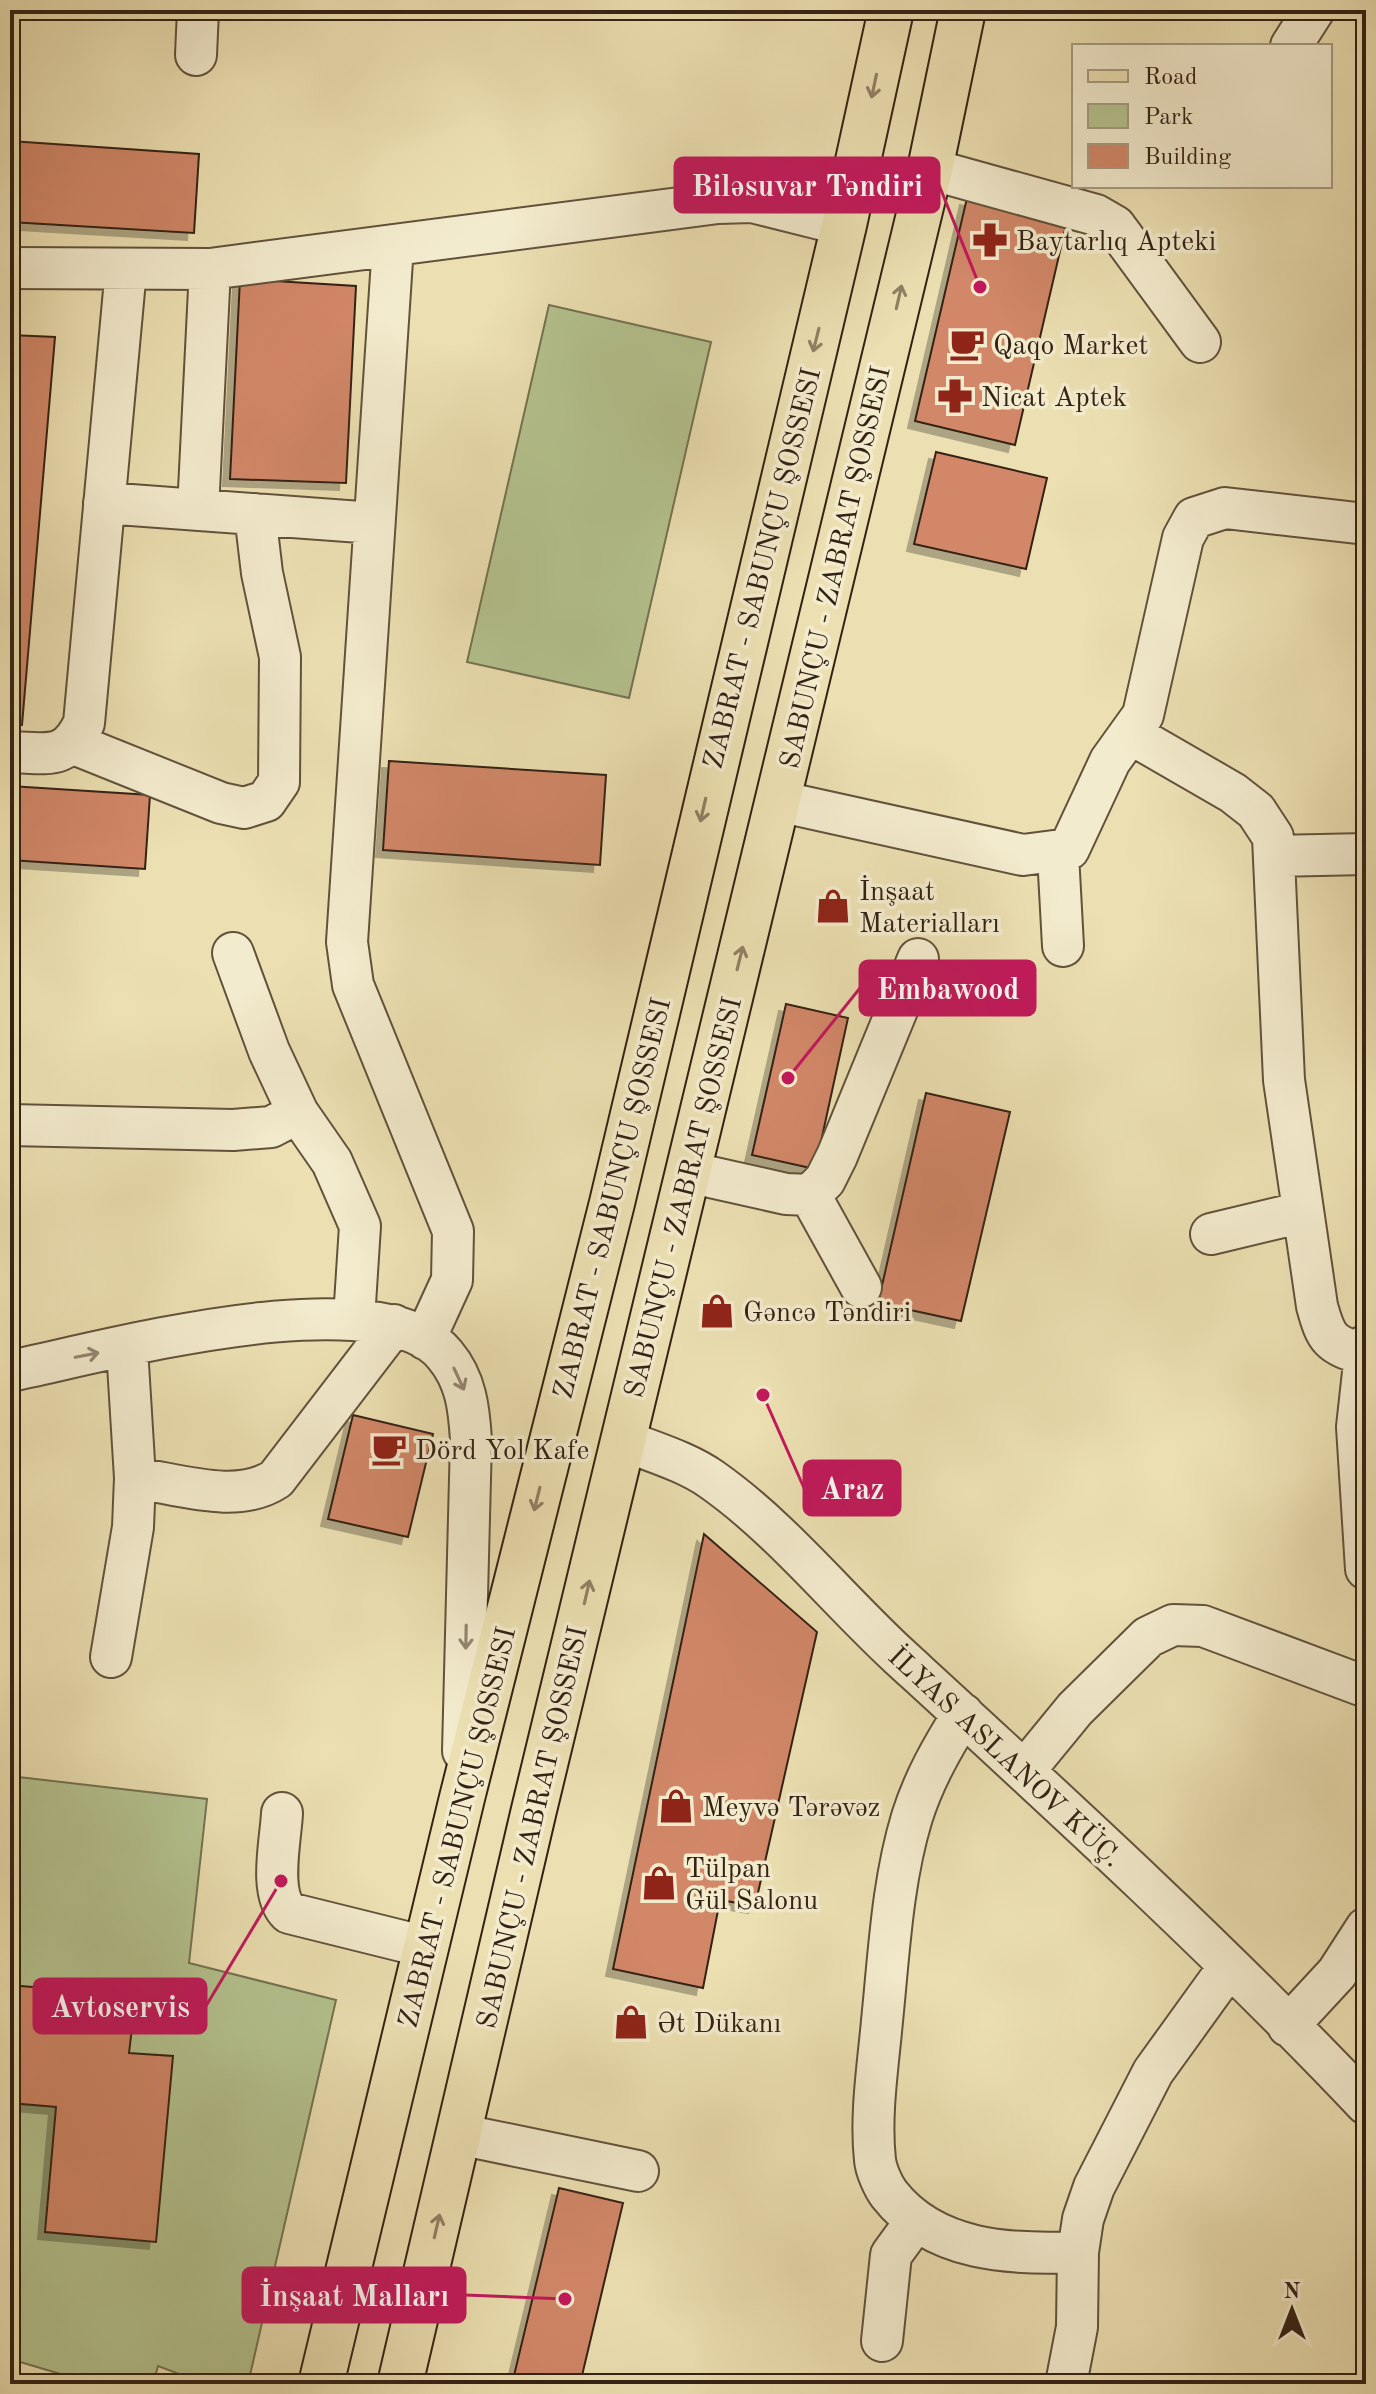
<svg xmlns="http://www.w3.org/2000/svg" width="1376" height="2394" font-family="'Old Standard TT',serif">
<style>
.green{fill:#b4c38f;stroke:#747252;stroke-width:2}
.building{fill:#d18768;stroke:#342215;stroke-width:2;filter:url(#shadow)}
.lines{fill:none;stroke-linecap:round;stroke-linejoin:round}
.minor-casing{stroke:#62523c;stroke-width:44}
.major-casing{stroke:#342215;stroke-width:48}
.minor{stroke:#f3ebcd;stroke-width:40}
.major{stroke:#ece0b2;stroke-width:44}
.oneway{stroke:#908164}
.oneway2{stroke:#948671}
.labels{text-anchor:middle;stroke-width:7;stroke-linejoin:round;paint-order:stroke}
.poi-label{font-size:28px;fill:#342215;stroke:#f3ebcd;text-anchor:start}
.street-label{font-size:28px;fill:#342215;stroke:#f3ebcd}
.leader{fill:none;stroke:#c2185b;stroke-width:3}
.callout-dot{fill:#c2185b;stroke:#f3ebcd;stroke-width:3}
.callout{fill:#c2185b;stroke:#c2185b;stroke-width:3}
.callout-label{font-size:30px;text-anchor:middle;font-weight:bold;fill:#fff}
</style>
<defs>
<filter id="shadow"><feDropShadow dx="-7" dy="7" stdDeviation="0" flood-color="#0004"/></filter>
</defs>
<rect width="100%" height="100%" fill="#ece0b2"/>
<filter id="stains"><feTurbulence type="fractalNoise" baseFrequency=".0025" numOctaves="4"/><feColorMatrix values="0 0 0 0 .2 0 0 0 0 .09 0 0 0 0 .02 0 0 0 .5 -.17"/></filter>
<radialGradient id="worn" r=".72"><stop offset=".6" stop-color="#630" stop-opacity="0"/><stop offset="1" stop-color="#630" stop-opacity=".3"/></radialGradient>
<!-- green -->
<path class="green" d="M549 305 711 342 629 698 467 662Z
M10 1776 207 1799 189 1963 336 2000 248 2384H206L158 2366 153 2384H94L10 2359Z"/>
<!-- building -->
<path class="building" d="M10 141 199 154 194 233 10 222Z
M967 198 1067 221 1015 445 915 421Z
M240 279 356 286 346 483 230 479Z
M10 335 55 337 22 725 10 724Z
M936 452 1047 478 1026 569 914 544Z
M389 761 606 775 600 865 383 850Z
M10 786 150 795 145 869 10 860Z
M786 1004 848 1018 815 1169 752 1155Z
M926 1093 1010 1112 961 1321 878 1303Z
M353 1415 433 1434 408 1537 328 1519Z
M704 1534 817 1632 755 1906 720 1900 703 1988 613 1969Z
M10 1985 65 1990 62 2022 132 2028 129 2053 173 2056 156 2242 45 2232 56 2107 10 2103Z
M559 2188 623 2203 580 2384H512Z"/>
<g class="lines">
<!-- minor casing -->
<g class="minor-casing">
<path id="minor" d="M1291 46 1314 10
M196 55 198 10
M930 169 1096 215 1115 226 1200 342
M393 245 347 942 353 985 453 1231 452 1280 425 1339
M10 268 210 269 718 203 752 202 844 225
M104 503 374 523
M198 510 210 269
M1131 734 1233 793 1256 811 1273 837 1284 1080 1317 1306C1326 1339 1330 1345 1364 1354
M74 744 221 803 244 808 266 801 279 782 280 657 262 573 255 514
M10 752C48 753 66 761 84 723L126 269
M778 801 1023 855 1069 849 1110 761 1143 715 1183 538 1194 518 1225 508 1366 524
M1058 854 1063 946
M1274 856 1366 854
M233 953 269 1051 298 1113
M10 1125 233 1130 271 1127 298 1113 332 1162 360 1226 354 1319
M688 1172 786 1194 810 1195 825 1180 837 1156 918 959
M810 1195 861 1287
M1211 1234 1303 1212
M1366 1345 1357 1427 1366 1569
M10 1371C101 1353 379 1274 445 1355 466 1380 469 1408 471 1440L463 1751
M623 1440C652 1452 685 1461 711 1479 781 1528 837 1599 900 1657 1058 1802 1218 1948 1366 2104
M135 1478C179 1484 237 1505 276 1479L394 1325
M111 1657 133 1527 135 1478 127 1348
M963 1714C942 1748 924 1779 912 1817 892 1883 889 1953 882 2021 878 2066 870 2115 875 2160 876 2170 883 2186 889 2194 934 2252 1011 2255 1078 2252
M1025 1770 1075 1709 1148 1637 1173 1625 1203 1626 1366 1687
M282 1813C281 1839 268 1893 289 1913L426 1947
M1288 2026 1337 1973 1366 1928
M458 2134 638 2171
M882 2341 891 2255 915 2222
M1066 2384 1077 2327 1078 2252 1083 2219 1094 2187 1153 2072 1228 1968"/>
</g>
<!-- major casing -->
<g class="major-casing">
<path id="major" d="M321 2384 462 1798 612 1203 844 225 891 10
M400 2384 533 1814 930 169 963 10"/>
</g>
<!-- minor -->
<use href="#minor" class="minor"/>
<!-- major -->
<use href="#major" class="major"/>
</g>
<!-- one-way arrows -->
<defs><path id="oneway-shaft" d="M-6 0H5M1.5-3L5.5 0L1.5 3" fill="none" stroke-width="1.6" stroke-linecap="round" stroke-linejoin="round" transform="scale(2)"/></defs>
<g class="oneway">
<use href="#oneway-shaft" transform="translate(874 86) rotate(102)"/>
<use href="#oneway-shaft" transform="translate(899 297) rotate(-77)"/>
<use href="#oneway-shaft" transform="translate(816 340) rotate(104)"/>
<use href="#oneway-shaft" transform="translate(703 810) rotate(103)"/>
<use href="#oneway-shaft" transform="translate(740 958) rotate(-76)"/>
<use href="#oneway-shaft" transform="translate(537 1499) rotate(104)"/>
<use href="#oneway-shaft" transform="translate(587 1592) rotate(-77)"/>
<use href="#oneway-shaft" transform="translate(437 2226) rotate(-77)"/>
</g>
<g class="oneway2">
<use href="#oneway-shaft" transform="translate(87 1355) rotate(-11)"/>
<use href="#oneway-shaft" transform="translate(459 1379) rotate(65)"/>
<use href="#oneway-shaft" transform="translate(466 1637) rotate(91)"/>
</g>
<!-- icons -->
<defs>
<g id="pharmacy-bare" transform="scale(2.76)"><path d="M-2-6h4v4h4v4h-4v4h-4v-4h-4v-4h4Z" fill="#8f2418" stroke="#f3ebcd" stroke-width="2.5" paint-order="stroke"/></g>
<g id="cafe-bare" transform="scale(2.76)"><path d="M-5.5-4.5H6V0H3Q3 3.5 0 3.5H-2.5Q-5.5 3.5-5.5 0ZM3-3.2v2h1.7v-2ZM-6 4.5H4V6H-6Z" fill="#8f2418" stroke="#f3ebcd" stroke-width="2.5" paint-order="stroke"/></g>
<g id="shop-bare" transform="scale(2.76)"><path d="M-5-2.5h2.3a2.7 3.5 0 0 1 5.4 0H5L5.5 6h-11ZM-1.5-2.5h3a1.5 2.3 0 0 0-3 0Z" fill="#8f2418" stroke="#f3ebcd" stroke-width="2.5" paint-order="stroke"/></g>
</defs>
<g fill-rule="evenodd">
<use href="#pharmacy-bare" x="990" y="240"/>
<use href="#cafe-bare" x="967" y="344"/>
<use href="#pharmacy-bare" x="955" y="396"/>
<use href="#shop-bare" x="833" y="906"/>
<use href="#shop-bare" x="717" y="1311"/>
<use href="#cafe-bare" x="389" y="1449"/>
<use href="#shop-bare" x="676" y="1806"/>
<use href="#shop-bare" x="659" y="1883"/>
<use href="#shop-bare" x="631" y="2022"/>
</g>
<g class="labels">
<!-- poi labels -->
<g class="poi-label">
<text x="1016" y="250">Baytarlıq Apteki</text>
<text x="993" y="354">Qaqo Market</text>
<text x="981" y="406">Nicat Aptek</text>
<text x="859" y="900">İnşaat<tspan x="859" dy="32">Materialları</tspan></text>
<text x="743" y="1321">Gəncə Təndiri</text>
<text x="415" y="1459">Dörd Yol Kafe</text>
<text x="702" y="1816">Meyvə Tərəvəz</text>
<text x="685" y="1877">Tülpan<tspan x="685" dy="32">Gül Salonu</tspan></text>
<text x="657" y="2032">Ət Dükanı</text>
</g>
<!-- street labels -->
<g class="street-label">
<text transform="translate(834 567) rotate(-77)" y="10">SABUNÇU - ZABRAT ŞOSSESI</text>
<text transform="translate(761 568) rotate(-76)" y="10">ZABRAT - SABUNÇU ŞOSSESI</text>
<text transform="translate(682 1197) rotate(-76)" y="10">SABUNÇU - ZABRAT ŞOSSESI</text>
<text transform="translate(611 1198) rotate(-76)" y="10">ZABRAT - SABUNÇU ŞOSSESI</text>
<text transform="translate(1006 1756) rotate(43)" y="10">İLYAS ASLANOV KÜÇ.</text>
<text transform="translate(456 1827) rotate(-76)" y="10">ZABRAT - SABUNÇU ŞOSSESI</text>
<text transform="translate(531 1827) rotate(-77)" y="10">SABUNÇU - ZABRAT ŞOSSESI</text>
</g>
</g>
<!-- callouts -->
<path class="leader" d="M980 287L939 185M788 1078L860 988M763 1395L804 1488M281 1881L206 2006M565 2299L465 2295"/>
<g class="callout-dot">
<circle cx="980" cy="287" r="8"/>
<circle cx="788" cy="1078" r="8"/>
<circle cx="763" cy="1395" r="8"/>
<circle cx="281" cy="1881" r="8"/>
<circle cx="565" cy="2299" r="8"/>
</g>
<g class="callout">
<rect x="675" y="158" width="264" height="54" rx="8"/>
<rect x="860" y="961" width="175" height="54" rx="8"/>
<rect x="804" y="1461" width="96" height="54" rx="8"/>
<rect x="34" y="1979" width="172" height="54" rx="8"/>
<rect x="243" y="2268" width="222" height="54" rx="8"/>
</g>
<g class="callout-label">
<text x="807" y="196">Biləsuvar Təndiri</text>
<text x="948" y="999">Embawood</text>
<text x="852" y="1499">Araz</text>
<text x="120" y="2017">Avtoservis</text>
<text x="354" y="2306">İnşaat Malları</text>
</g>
<!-- margin -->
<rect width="1376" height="2394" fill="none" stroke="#ece0b2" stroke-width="40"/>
<rect x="12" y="12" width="1352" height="2370" fill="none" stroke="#342215" stroke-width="4"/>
<rect x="20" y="20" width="1336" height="2354" fill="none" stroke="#342215" stroke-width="2"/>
<!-- legend -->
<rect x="1072" y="44" width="260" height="144" fill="#f3ebcd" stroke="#a79b83" stroke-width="2"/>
<rect x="1088" y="70" width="40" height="12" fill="#ece0b2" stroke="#a79b83" stroke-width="2"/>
<text x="1144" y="84" font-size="24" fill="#342215">Road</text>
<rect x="1088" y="104" width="40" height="24" fill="#b4c38f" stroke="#a79b83" stroke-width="2"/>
<text x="1144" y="124" font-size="24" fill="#342215">Park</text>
<rect x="1088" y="144" width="40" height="24" fill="#d18768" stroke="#a79b83" stroke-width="2"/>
<text x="1144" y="164" font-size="24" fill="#342215">Building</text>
<!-- north arrow -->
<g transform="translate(1292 2310)" stroke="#f3ebcd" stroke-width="6" paint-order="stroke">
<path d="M0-6L14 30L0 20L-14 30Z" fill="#342215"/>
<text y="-12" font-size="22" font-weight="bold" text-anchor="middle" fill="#342215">N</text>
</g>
<rect width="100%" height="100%" filter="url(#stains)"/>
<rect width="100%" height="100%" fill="url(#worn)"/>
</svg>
